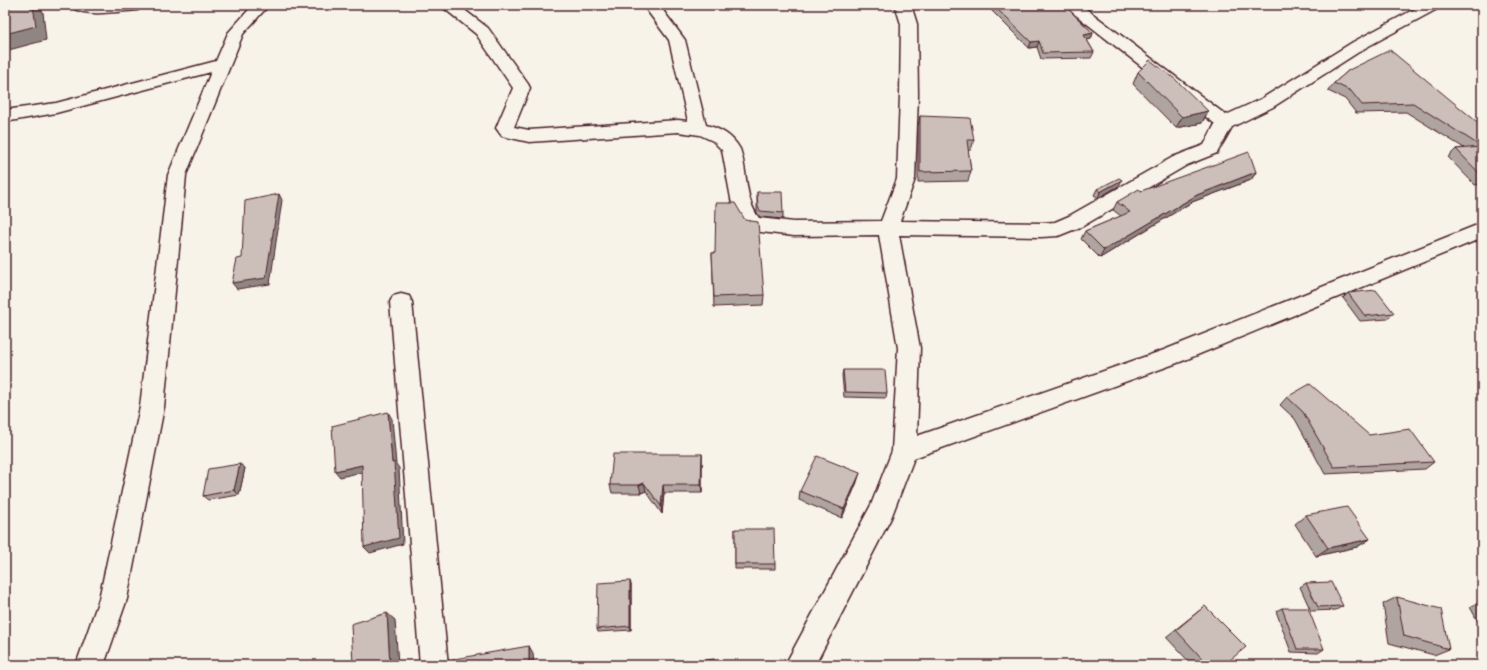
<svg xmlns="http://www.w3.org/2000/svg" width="1487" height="670" font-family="'Indie Flower',sans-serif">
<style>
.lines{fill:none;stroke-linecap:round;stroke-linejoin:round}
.minor-casing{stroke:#4a1f2b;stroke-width:3}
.minor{fill:#f7f3e8;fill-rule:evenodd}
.wall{fill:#afa49f;stroke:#4a1f2b}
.shaded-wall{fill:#8f8682;stroke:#4a1f2b}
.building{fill:#ccbfb9;stroke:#4a1f2b}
</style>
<rect width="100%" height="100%" fill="#f7f3e8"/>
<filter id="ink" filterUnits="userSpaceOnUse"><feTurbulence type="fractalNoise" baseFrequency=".025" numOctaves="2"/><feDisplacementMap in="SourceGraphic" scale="8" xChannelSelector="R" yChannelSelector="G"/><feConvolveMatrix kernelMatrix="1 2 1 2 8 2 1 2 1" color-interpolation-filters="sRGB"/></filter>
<g filter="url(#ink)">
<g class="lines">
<!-- minor casing -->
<g class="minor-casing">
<path id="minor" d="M70 5H145L142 8 137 10C121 11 80 19 70 5Z
M253 5H269L243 34 186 175 164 407 127 599 104 665H76L99 599 140 407 168 175 211 72 56 113 5 122V110L56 103 216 61 228 33Z
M440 5H458L488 28 528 84 530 88 514 127 529 130 678 120 688 121 669 40 643 5H659L685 40 706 125C721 129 732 135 740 149 748 172 744 198 759 218L794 222 881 221 897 179 900 95 901 24 895 5H911L917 24 918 95 915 179 900 221 1041 223 1055 222 1069 216 1173 157 1204 145 1215 124 1063 5H1081L1226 115 1261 99 1353 42 1422 5H1442L1439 8 1365 48 1273 107 1232 127 1217 153 1187 165 1083 226 1058 236 1041 237 899 235 920 348 917 436 1164 350 1482 223V238L1180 362 914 458 891 518 815 665H785L871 505 892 451 898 348 879 235 794 236 746 230 732 204 722 150 713 141 700 135 678 132 529 142 502 136 496 128 513 88 476 34Z
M401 294 409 296 412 302 448 665H420L390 302 393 296Z"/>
</g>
<!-- minor -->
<use href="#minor" class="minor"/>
</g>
<!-- wall -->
<path class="wall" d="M986 5H1064L1093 33 1091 39 1087 40 1094 52 1091 58 1041 59 1037 47 1029 48Z
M1349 70 1482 126V184L1475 185 1448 157 1456 149 1464 148 1406 112 1356 113 1345 99 1328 91 1334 83Z
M1138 72 1208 111 1202 123 1176 128 1133 84Z
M920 116 974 140 971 150H968L971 171 968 181 918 182V126Z
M1256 172 1251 180 1192 202 1100 258 1081 239 1085 231 1121 216 1113 210 1117 202 1141 191Z
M1119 186 1098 198 1094 195 1097 189Z
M757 192 783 213V219L760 217 757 213Z
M712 253H715L764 295 763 305 714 307Z
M1348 293 1394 313 1388 319 1360 321 1343 298Z
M843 370 887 393 886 398 844 397 842 375Z
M1287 397 1369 435 1434 462 1425 469 1325 474 1295 419 1280 405Z
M702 454V493H664L662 514 646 491 641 493H612L610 485Z
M245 468 239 495 208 500 203 496Z
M857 482 842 518 799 500 800 491Z
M1306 515 1370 539 1357 547 1316 556 1295 524Z
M735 529 775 564V569H735Z
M630 581 631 585V630L598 632 597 629Z
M1306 583 1343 606 1336 610 1311 611 1300 587Z
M1397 597 1449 649 1434 655 1389 643 1383 604Z
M1478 603H1482V629L1470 607Z
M1205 606 1224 665H1192L1166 637Z
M1282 608 1324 649 1318 653 1291 652 1276 611Z"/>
<!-- shaded-wall -->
<path class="shaded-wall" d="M33 5H37L43 12 46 40 5 51V34Z
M1093 33 1091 39 1082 41 1084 35Z
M1039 41 1037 47 1029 48 1031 42Z
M1208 111 1202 123 1176 128 1182 117Z
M1256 172 1251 180 1192 202 1100 258 1104 250 1197 195Z
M1122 180 1119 186 1098 198 1100 192Z
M279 194 282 200 270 284 237 289 232 283Z
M388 412 392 419 396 464 399 468 403 544 370 553 364 547 392 463Z
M702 454V493L701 485Z
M240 464 245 468 239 495 234 490Z
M362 465 367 471 340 477 335 471Z
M860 473 857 482 842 518 844 509Z
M644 483 646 491 641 493 639 485Z
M663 485 664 493 662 514 661 506Z
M1370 539 1357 547 1316 556 1328 548Z
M630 581 631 585V630L630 626Z
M387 613 395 620 398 665H390Z
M529 646 533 653 534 665H529Z"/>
<!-- building -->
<path class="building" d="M5 5H33L36 26 5 34Z
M993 5H1064L1093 33 1084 35 1094 52 1043 53 1039 41 1031 42Z
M1390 50 1482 126V147L1413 103 1362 105 1351 91 1334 83 1349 70Z
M1150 60 1175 79 1208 111 1182 117 1138 72Z
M920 116 970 118 974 140H967L971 171 920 172Z
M1482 147V176L1456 149Z
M1249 152 1256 172 1197 195 1104 250 1085 231 1130 212 1117 202 1139 189 1141 191Z
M1119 178 1122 180 1100 192 1097 189Z
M757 192H782L783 213 760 211 758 207Z
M279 194 266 278 232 283 237 259 242 258 245 201Z
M716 203H735L745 220 758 222 764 295 714 297 712 253H715Z
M1376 290 1394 313 1365 316 1348 293Z
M843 370H885L887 393 845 392Z
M1310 384 1369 435 1410 429 1434 462 1334 467 1303 412 1287 397Z
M388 412 392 463 394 462 399 538 364 547 362 465 335 471 332 426Z
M613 454H702L701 485H663L661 506 644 483 639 485H610Z
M817 456 860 473 844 509 800 491Z
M240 464 234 490 203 496 208 469Z
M1347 507 1370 539 1328 548 1306 515Z
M735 529H774L775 564H735Z
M630 581V626L597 629 598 583Z
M1331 582 1343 606 1318 607 1306 583Z
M1397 597 1441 609 1449 649 1404 636Z
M1478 603H1482V610Z
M1205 606 1246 647 1224 665H1208L1176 630Z
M1282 608H1308L1324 649H1297Z
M387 613 390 665H353L351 624Z
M529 646V665H454V659Z
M714 659 715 665H670Z"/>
</g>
<!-- margin -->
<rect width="1487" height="670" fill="none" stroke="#f7f3e8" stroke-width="20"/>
<rect x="10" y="10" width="1467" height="650" fill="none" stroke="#4a1f2b" stroke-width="1.5" filter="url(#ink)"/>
</svg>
